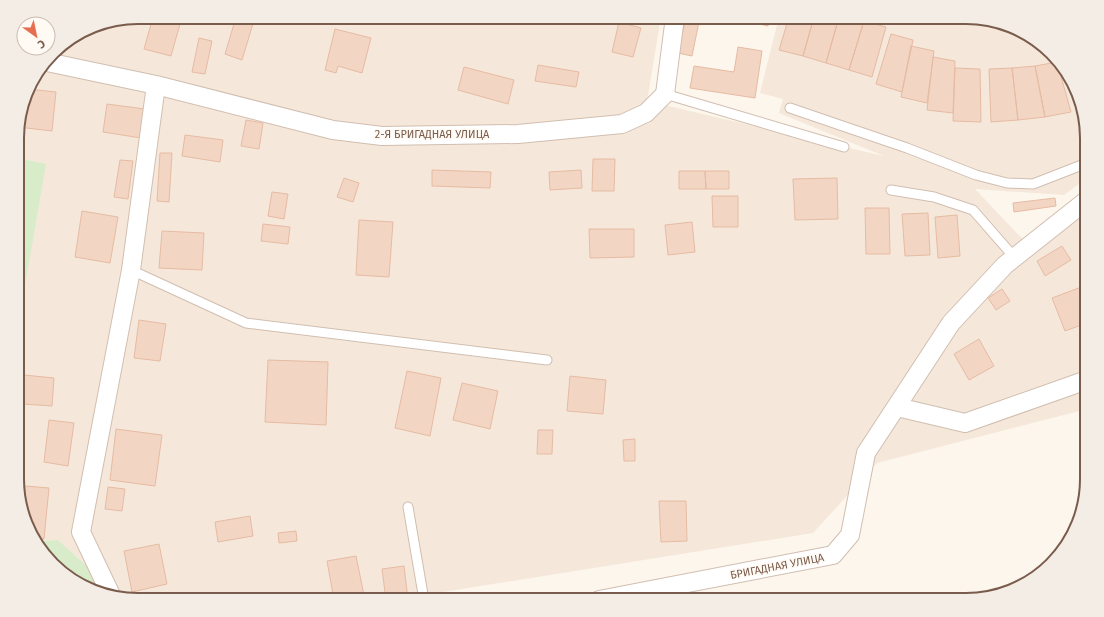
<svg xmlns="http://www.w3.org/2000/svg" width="1104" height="617" font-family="'Fira Sans',sans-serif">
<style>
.residential{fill:#f5e8da}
.green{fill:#d8ecc9}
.building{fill:#f3d5c3;stroke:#e6bba3}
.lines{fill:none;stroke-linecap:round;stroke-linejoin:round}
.lane-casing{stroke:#d1beb0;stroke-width:11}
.street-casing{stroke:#d1beb0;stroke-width:20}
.lane{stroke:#fff;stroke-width:9}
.street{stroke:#fff;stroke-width:18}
.labels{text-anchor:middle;stroke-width:3;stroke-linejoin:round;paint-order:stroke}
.street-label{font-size:11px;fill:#7a5c4d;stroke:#fffaf3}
.rim{fill:none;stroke:#7a5c4d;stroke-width:2}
</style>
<rect width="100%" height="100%" fill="#fdf6ec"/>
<!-- residential -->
<path class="residential" d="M138 17H661L647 101 884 156 779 113 783 99 760 93 779 17H966L1026 33 1067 71 1087 130V178L1064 195 975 189 1029 246 1087 203V409L877 463 813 533 393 600H138L119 595 58 540 35 541 18 495V326L45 164 18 158V122L30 84 58 47 92 26Z"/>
<!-- green -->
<path class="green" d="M18 158 46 164 18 326Z
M58 540 119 595 78 584 37 546 35 541Z"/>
<!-- building -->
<path class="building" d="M153 17 180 24 171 56 144 49Z
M236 17H255L242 60 225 54Z
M514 17H545L543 24Z
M686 17H700L692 56 678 53Z
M752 17H770L768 26 750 22Z
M789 17H814L803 56 779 50Z
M814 17H839L826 63 803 56Z
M839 17H851L864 21 849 70 826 63Z
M864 21 886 27 872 77 849 70Z
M619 22 641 28 633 57 612 52Z
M335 29 371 38 362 73 338 66 336 73 325 70Z
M891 34 913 40 902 92 876 84Z
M199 38 212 41 205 74 192 72Z
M911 46 934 51 927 103 901 97Z
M738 47 762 51 755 98 690 88 694 66 734 72Z
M933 57 955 61 953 113 927 110Z
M1057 62 1071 112 1045 117 1035 66Z
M538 65 579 72 576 87 535 81Z
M1035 66 1045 117 1018 120 1012 68Z
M464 67 514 80 508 104 458 90Z
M955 68 980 69 981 122 953 121Z
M1012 68 1018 120 991 122 989 69Z
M1065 70 1078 105 1076 106Z
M28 89 56 92 52 131 18 127Z
M107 104 145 109 141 138 103 132Z
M246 120 263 123 259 149 241 146Z
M185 135 223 140 220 162 182 156Z
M160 153H172L169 202 157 201Z
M593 159H615L614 191H592Z
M120 160 133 161 128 199 114 197Z
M432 170 491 172 490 188 432 186Z
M581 170 582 188 550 190 549 172Z
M679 171H705L706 189H679Z
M705 171H729V189H706Z
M344 178 359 183 353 202 337 197Z
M837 178 838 219 795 220 793 179Z
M272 192 288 194 284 219 268 216Z
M712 196H738V227H713Z
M1055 198 1056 206 1014 212 1013 203Z
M865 208H889L890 254H866Z
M82 211 118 217 110 263 75 257Z
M928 213 930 255 905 256 902 214Z
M957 215 960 256 938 258 935 217Z
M359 220 393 222 389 277 356 275Z
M692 222 695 252 668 255 665 225Z
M263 224 290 227 288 244 261 241Z
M589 229H634V257L590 258Z
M162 231 204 233 202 270 159 268Z
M1062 246 1071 260 1045 276 1037 261Z
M1084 286 1087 294V323L1065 331 1052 298Z
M1002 289 1010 301 996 310 988 298Z
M139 320 166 324 160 361 134 358Z
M979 339 994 366 969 380 954 354Z
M268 360 328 362 326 425 265 422Z
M407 371 441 378 430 436 395 428Z
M24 375 54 378 52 406 22 404Z
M570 376 606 380 603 414 567 411Z
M462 383 498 391 490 429 453 420Z
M49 420 74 423 68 466 44 462Z
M18 424H21L20 452H18Z
M116 429 162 435 155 486 110 480Z
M538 430H553L552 454H537Z
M635 439V461H624L623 440Z
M25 486 49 488 44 539 34 538 23 508Z
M108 487 125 489 122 511 105 509Z
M659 501H686L687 541 661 542Z
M250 516 253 536 218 542 215 522Z
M296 531 297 541 279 543 278 533Z
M159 544 167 584 132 592 124 551Z
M356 556 365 600H334L327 561Z
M404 566 408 600H386L382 569Z"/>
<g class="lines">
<!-- lane casing -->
<g class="lane-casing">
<path id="lane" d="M665 94 844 147
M790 108 907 148 976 175 1007 183 1033 184 1087 163
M891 190 934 197 973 210 1014 257
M131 270 246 323 547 360
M408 507 424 600"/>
</g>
<!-- street casing -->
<g class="street-casing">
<path id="street" d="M47 62 156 85 333 130 382 136 518 134 622 124 646 113 665 94 675 17
M897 407 965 423 1087 380
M110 593 81 532 131 270 156 85
M599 600 833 555 850 535 866 453 951 323 1005 265 1087 200"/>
</g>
<!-- lane -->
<use href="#lane" class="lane"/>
<!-- street -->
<use href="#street" class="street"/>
</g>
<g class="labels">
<!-- street labels -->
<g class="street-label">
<text x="432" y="138">2-Я БРИГАДНАЯ УЛИЦА</text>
<text transform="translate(777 566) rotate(-11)" y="4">БРИГАДНАЯ УЛИЦА</text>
</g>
</g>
<!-- crop -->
<path d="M0 0H1104V617H0ZM138 24H966A114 114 0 0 1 1080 138V479A114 114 0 0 1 966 593H138A114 114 0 0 1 24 479V138A114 114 0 0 1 138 24Z" fill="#f4ede6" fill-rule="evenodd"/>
<path class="rim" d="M138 24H966A114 114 0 0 1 1080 138V479A114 114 0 0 1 966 593H138A114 114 0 0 1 24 479V138A114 114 0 0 1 138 24Z"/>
<!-- north arrow -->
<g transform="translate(36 36) rotate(147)"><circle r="19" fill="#fffaf3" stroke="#cabbb1"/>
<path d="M0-3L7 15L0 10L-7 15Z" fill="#e76f51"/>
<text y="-6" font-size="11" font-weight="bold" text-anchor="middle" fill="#7a5c4d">С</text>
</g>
</svg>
